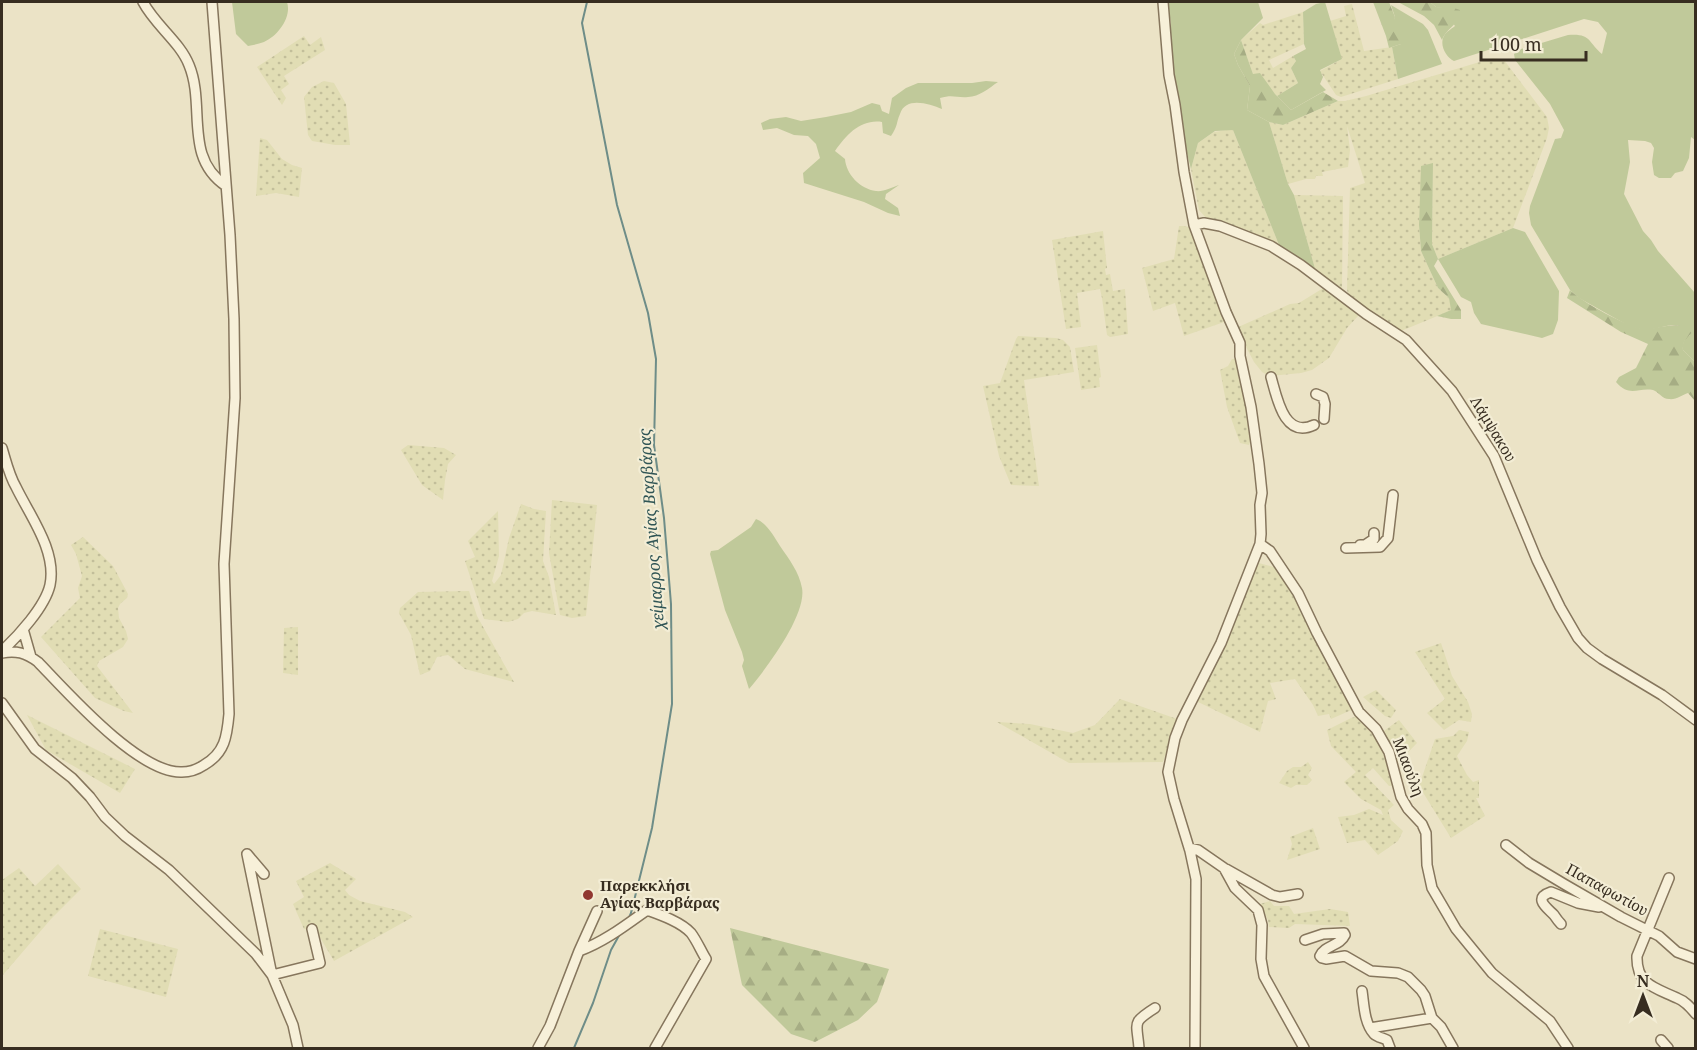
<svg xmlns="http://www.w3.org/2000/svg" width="1697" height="1050" font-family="'Noto Serif',serif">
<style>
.farmland{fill:url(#farmland-dots)}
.green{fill:#c0c99a}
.forest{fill:url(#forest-firs)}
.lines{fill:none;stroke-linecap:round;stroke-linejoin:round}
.stream{stroke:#6e8d88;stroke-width:2}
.minor-casing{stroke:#86765d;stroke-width:12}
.minor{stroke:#f7f0d9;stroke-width:9}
.poi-dot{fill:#913831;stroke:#f3edd5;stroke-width:2}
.labels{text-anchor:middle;stroke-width:4.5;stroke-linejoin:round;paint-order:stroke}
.street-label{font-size:15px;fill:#372d20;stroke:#f3edd5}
.poi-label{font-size:15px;font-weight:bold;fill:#372d20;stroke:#f3edd5;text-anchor:start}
.water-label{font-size:16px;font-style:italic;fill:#305555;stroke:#f3edd5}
</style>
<defs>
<pattern id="farmland-dots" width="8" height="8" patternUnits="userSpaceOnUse" patternTransform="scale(1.5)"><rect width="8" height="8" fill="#e1ddb4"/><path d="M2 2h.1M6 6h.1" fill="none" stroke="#c2be9a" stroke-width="1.8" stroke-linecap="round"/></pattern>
<pattern id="forest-firs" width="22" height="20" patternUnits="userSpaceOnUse" patternTransform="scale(1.5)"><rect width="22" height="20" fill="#c0c99a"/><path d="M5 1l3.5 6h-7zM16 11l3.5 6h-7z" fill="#a6ad84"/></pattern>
</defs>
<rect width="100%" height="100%" fill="#ebe3c6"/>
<!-- farmland -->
<path class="farmland" d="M1352 4 1364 51 1392 47 1398 79 1341 97 1336 95 1320 71 1342 59 1330 21 1346 16 1344 6Z
M1303 12 1304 44 1269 60 1273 68 1293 56 1296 61 1291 68 1298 83 1277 96 1253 74 1241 40 1260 23 1263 25Z
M304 36 310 45 321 37 325 50 284 76 289 84 281 90 286 98 282 105 257 67Z
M1493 58 1504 60 1547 117 1549 128 1547 138 1513 228 1438 259 1432 244 1433 164 1422 166 1419 225 1421 251 1438 288 1449 298 1452 310 1401 331 1349 296 1347 290 1350 188 1365 183 1347 126 1350 150 1348 167 1322 172 1323 176H1316L1315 179H1306L1288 184 1269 122 1283 125 1338 101H1345L1366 96Z
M324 81 334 83 346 104 350 145H335L312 141 308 135 304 97 312 87Z
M1227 130H1233L1279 245 1244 231 1207 219 1199 210 1191 169 1198 143 1214 132Z
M260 138 267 140 282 159 292 165 302 168 299 197 276 193 256 196Z
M1294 195 1343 196 1342 292 1316 272Z
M1179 226H1185L1191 228 1227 321 1184 336 1175 303 1153 311 1142 268 1174 259Z
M1103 231 1107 268 1105 269 1106 275 1110 274 1113 291 1125 289 1128 334 1110 337 1107 335 1102 298 1100 289 1077 293 1081 327 1066 329 1052 240Z
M1325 287 1357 312 1358 316 1347 328 1329 358 1312 370 1301 373 1269 376 1262 372 1254 362 1236 328 1290 304 1299 303Z
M1018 336 1056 338 1063 340 1070 347 1074 372 1024 380 1039 486 1011 485 999 456 983 386 1000 383 1016 339Z
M1097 345 1101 377 1099 378 1100 387 1081 390 1075 348Z
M1232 359H1236L1249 417 1251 440 1249 445 1240 443 1227 407 1220 370 1228 366Z
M408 445 444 448 456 455 448 464 445 480 443 500 422 485 401 450Z
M552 500 597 505 586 616 572 618 560 615 549 553Z
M521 504 534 509 546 511 543 561 549 577 556 615 532 611 524 613 518 619 508 622 484 619 465 561 475 557 468 541 498 511 499 556 492 581 494 584 501 575 509 538Z
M83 537 113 566 128 594 127 598 120 604 118 608 119 618 126 631 128 639 123 647 99 661 97 666 133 713 124 711 95 698 41 637 80 598 78 588 82 576 76 554 71 545Z
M1255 562 1281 569 1332 667 1356 708 1331 719 1329 714 1318 716 1313 705 1295 679 1270 683 1276 699 1268 701 1260 732 1194 700Z
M469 591 477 616 514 682 465 669 448 655 437 657 430 671 420 675 411 635 399 613 400 608 418 592Z
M298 627V675L283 673 284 628Z
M1441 643 1452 676 1468 702 1472 714 1471 722 1459 720 1444 730 1427 713 1445 699 1415 652Z
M1376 690 1396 710 1391 718 1385 716 1363 697Z
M1120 699 1177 719 1163 762 1069 763 997 722 1030 724 1073 733 1095 725Z
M27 715 135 769 120 793 46 750Z
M1360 716 1365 720 1384 748 1395 785 1389 786 1373 768 1365 775 1394 805 1388 810 1391 820 1403 831 1398 841 1378 855 1365 840 1347 843 1338 817 1354 815 1369 809 1383 815 1381 810 1361 799 1344 782 1356 772 1331 746 1327 730 1351 718Z
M1399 720 1417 743 1395 766 1381 733Z
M1459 730 1469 732 1467 741 1457 756 1467 775 1473 782 1479 780V798H1476L1485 816 1451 838 1419 786 1435 739 1453 736Z
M1308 762 1312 768 1308 775 1312 780 1307 785H1296L1291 788 1279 783 1287 771 1293 767H1301Z
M1313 828 1320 849 1287 860 1292 844 1290 837Z
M330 863 356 879 345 890 349 895 360 901 405 912 413 917 334 961 315 929H304L293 904 304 897 296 881Z
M58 864 81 889 51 919 2 976V880L19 868 35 886Z
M1270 901 1274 906H1289L1294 914 1330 909 1348 912 1350 926 1295 924 1289 928 1269 927 1268 920 1260 904Z
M100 929 178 949 166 997 88 976Z"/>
<!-- green -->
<path class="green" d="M232 2H287C292 17 278 36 264 42 259 44 253 45 248 46L236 34Z
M1167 2H1258L1263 18 1241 40 1234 54 1238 65 1250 86 1247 110 1269 122 1288 184 1294 195 1316 272 1279 245 1233 130 1215 131 1198 143 1191 169 1184 141 1174 78 1169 39 1171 23Z
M1325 2 1342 59 1320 70 1323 77 1320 84 1326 90 1291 110 1277 96 1298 83 1291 68 1296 61 1293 56 1306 49 1304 44 1303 12 1316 4Z
M1430 2H1695V140L1691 137 1689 158 1683 171 1675 173 1671 178H1659L1654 175 1652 162 1654 148 1651 143 1645 141 1628 140 1630 162 1624 194 1643 231 1651 240 1658 251 1695 293V362L1683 350C1682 343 1684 339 1690 335L1678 325H1671L1653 329H1640L1629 326 1579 298 1570 290 1531 225 1529 213 1530 206 1555 139 1561 138 1564 130 1550 104 1515 60 1514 54 1518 50 1568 35C1591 33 1588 42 1602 54L1607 33 1598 22 1584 19 1454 61C1446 57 1439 45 1444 36 1446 32 1451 29 1455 26L1442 8 1436 7Z
M1391 5 1423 24 1428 30 1442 64 1398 79 1392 47 1401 44 1399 27 1393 22 1395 17Z
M986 81 998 82C989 88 979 97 968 97 956 98 953 94 940 98L942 109C929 104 906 96 900 114 896 123 898 126 891 136L883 133 882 122C861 119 847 134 835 151L845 159C846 174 860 189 876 191 883 192 893 187 899 185L886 194 885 199 898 208 900 216 888 213 864 202 804 183 803 173 820 158 816 144 808 136 794 135 777 128 763 130 761 123 770 119 786 117 801 121 826 117 851 112 872 103 880 105 882 111 889 114 892 98 906 88 918 83H972Z
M1513 228 1525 232 1559 291 1558 320 1553 334 1542 338 1481 324 1474 313 1471 302 1461 297 1438 259Z
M756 519C767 523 774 537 780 546 789 559 799 572 802 588 807 615 766 669 749 689L742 666 744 660 742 652 725 610 710 554 711 551 718 550 751 527Z"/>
<!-- forest -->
<path class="forest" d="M1373 2H1389L1395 17 1394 22 1408 33 1409 39 1401 44 1389 48 1386 36Z
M1398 2H1430L1436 7 1454 8 1460 10C1460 25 1447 27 1442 40L1434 25 1424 16Z
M1241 40 1253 74 1260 73 1275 94 1291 110 1323 92 1338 101 1283 125 1269 122 1247 110 1250 86 1238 65 1234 54Z
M1433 163 1432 244 1438 259 1434 266 1461 310V319H1451L1437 316 1451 310 1449 298 1438 288 1421 251 1419 225 1421 166Z
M1570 290C1580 301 1629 328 1644 329 1661 329 1677 320 1694 330 1688 338 1682 340 1683 350L1695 362V401L1688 393C1682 395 1676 400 1669 399 1662 399 1659 392 1653 390 1638 387 1630 398 1616 382L1619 377 1636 368 1648 344 1621 332 1567 298Z
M730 928 889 969 877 1002 858 1020 815 1042 791 1034 742 985Z"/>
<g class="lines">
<!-- stream -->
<path class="stream" d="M587 2 582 23 617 205 648 313 656 359 654 445 664 518 671 604 672 704 652 828 631 913 628 920
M574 1048 593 1003 611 950 621 932"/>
<!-- minor casing -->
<g class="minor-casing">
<path id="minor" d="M143 2C155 25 180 42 189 65 206 106 183 157 226 186
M1163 2 1169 75 1175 105 1184 172 1194 225 1226 312 1240 343V356L1251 407 1259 464 1262 493 1260 505 1261 534 1260 544 1221 643 1182 720 1175 738 1168 772 1174 799 1190 851 1196 879 1195 1048
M1194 225 1204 223 1220 226 1271 246 1301 265 1366 314 1406 340 1452 391 1494 456 1537 560 1560 607 1578 638 1587 648 1602 659 1662 695 1696 720
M1271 377C1277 398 1284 439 1314 425
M1316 394 1323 397 1325 404 1324 419
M2 448C6 461 9 475 16 487 30 516 57 551 50 585 45 607 18 636 2 651
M1260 544 1270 551 1298 593 1317 633 1359 712 1376 729 1389 752 1401 797 1408 809 1422 824 1426 833 1427 865 1432 888 1456 929 1492 973 1550 1021 1568 1048
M1360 545H1365L1374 539V533
M1346 548 1380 547 1388 538 1393 495
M23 629 31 657
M2 653C16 650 26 653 38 662 67 692 139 774 182 772 189 772 198 769 204 765 225 753 227 736 229 714L224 564 235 398 234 319 230 235 212 2
M2 703 35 749 72 778 90 797 105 817 125 836 169 870 256 954 272 975 293 1025 298 1048
M1506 845 1529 863 1564 884 1621 917 1659 936 1677 952 1696 959
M1189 848 1198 850 1224 868 1235 888 1258 910 1262 925 1261 959 1264 976 1304 1048
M1226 869 1272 895 1280 897 1298 894
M264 874 247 854 272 975 320 963 312 929
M1669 878 1637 956C1636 985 1656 988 1677 998 1685 1001 1690 1007 1696 1014
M1561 924C1558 921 1556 918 1554 915 1546 907 1533 898 1551 892L1578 903 1599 907
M1305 940 1323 934 1344 933 1345 935C1340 946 1325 945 1320 956L1322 958 1326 959 1345 956 1371 971 1398 973 1408 977 1421 990 1425 996 1432 1018 1441 1027 1453 1048
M579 951 597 911
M1362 991C1364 1004 1364 1023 1374 1034 1377 1037 1383 1038 1387 1040L1390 1048
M1370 1028 1432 1018
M1661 1040 1668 1048
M538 1048 550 1026 579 951C604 942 626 925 647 910 661 915 681 922 691 933 697 941 701 951 706 959L655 1048
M1139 1048C1137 1022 1131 1023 1155 1008"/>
</g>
<!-- minor -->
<use href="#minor" class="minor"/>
</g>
<!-- markers -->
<circle class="poi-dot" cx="588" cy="895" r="6"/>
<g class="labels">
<!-- street labels -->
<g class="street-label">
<text transform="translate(1493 429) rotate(59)" y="5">Λάμψακου</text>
<text transform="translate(1408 767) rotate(69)" y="5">Μιαούλη</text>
<text transform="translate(1607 890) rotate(29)" y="5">Παπαφωτίου</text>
</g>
<!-- poi labels -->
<g class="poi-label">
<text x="600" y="891">Παρεκκλήσι<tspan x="600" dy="17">Αγίας Βαρβάρας</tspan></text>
</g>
<!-- water labels -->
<g class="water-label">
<text transform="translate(651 529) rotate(-94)" y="6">χείμαρρος Αγίας Βαρβάρας</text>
</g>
</g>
<!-- border -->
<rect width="1697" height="1050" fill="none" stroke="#372d20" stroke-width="6"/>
<!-- north arrow -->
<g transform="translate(1643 996)" stroke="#f3edd5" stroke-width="4.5" paint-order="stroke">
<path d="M0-4.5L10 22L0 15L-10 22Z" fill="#372d20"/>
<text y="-9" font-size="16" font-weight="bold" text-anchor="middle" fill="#372d20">N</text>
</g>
<!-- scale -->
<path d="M1481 51v9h105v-9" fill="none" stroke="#372d20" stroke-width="3"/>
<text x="1490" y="51" font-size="18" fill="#372d20" stroke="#f3edd5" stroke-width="4.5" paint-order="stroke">100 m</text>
</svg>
